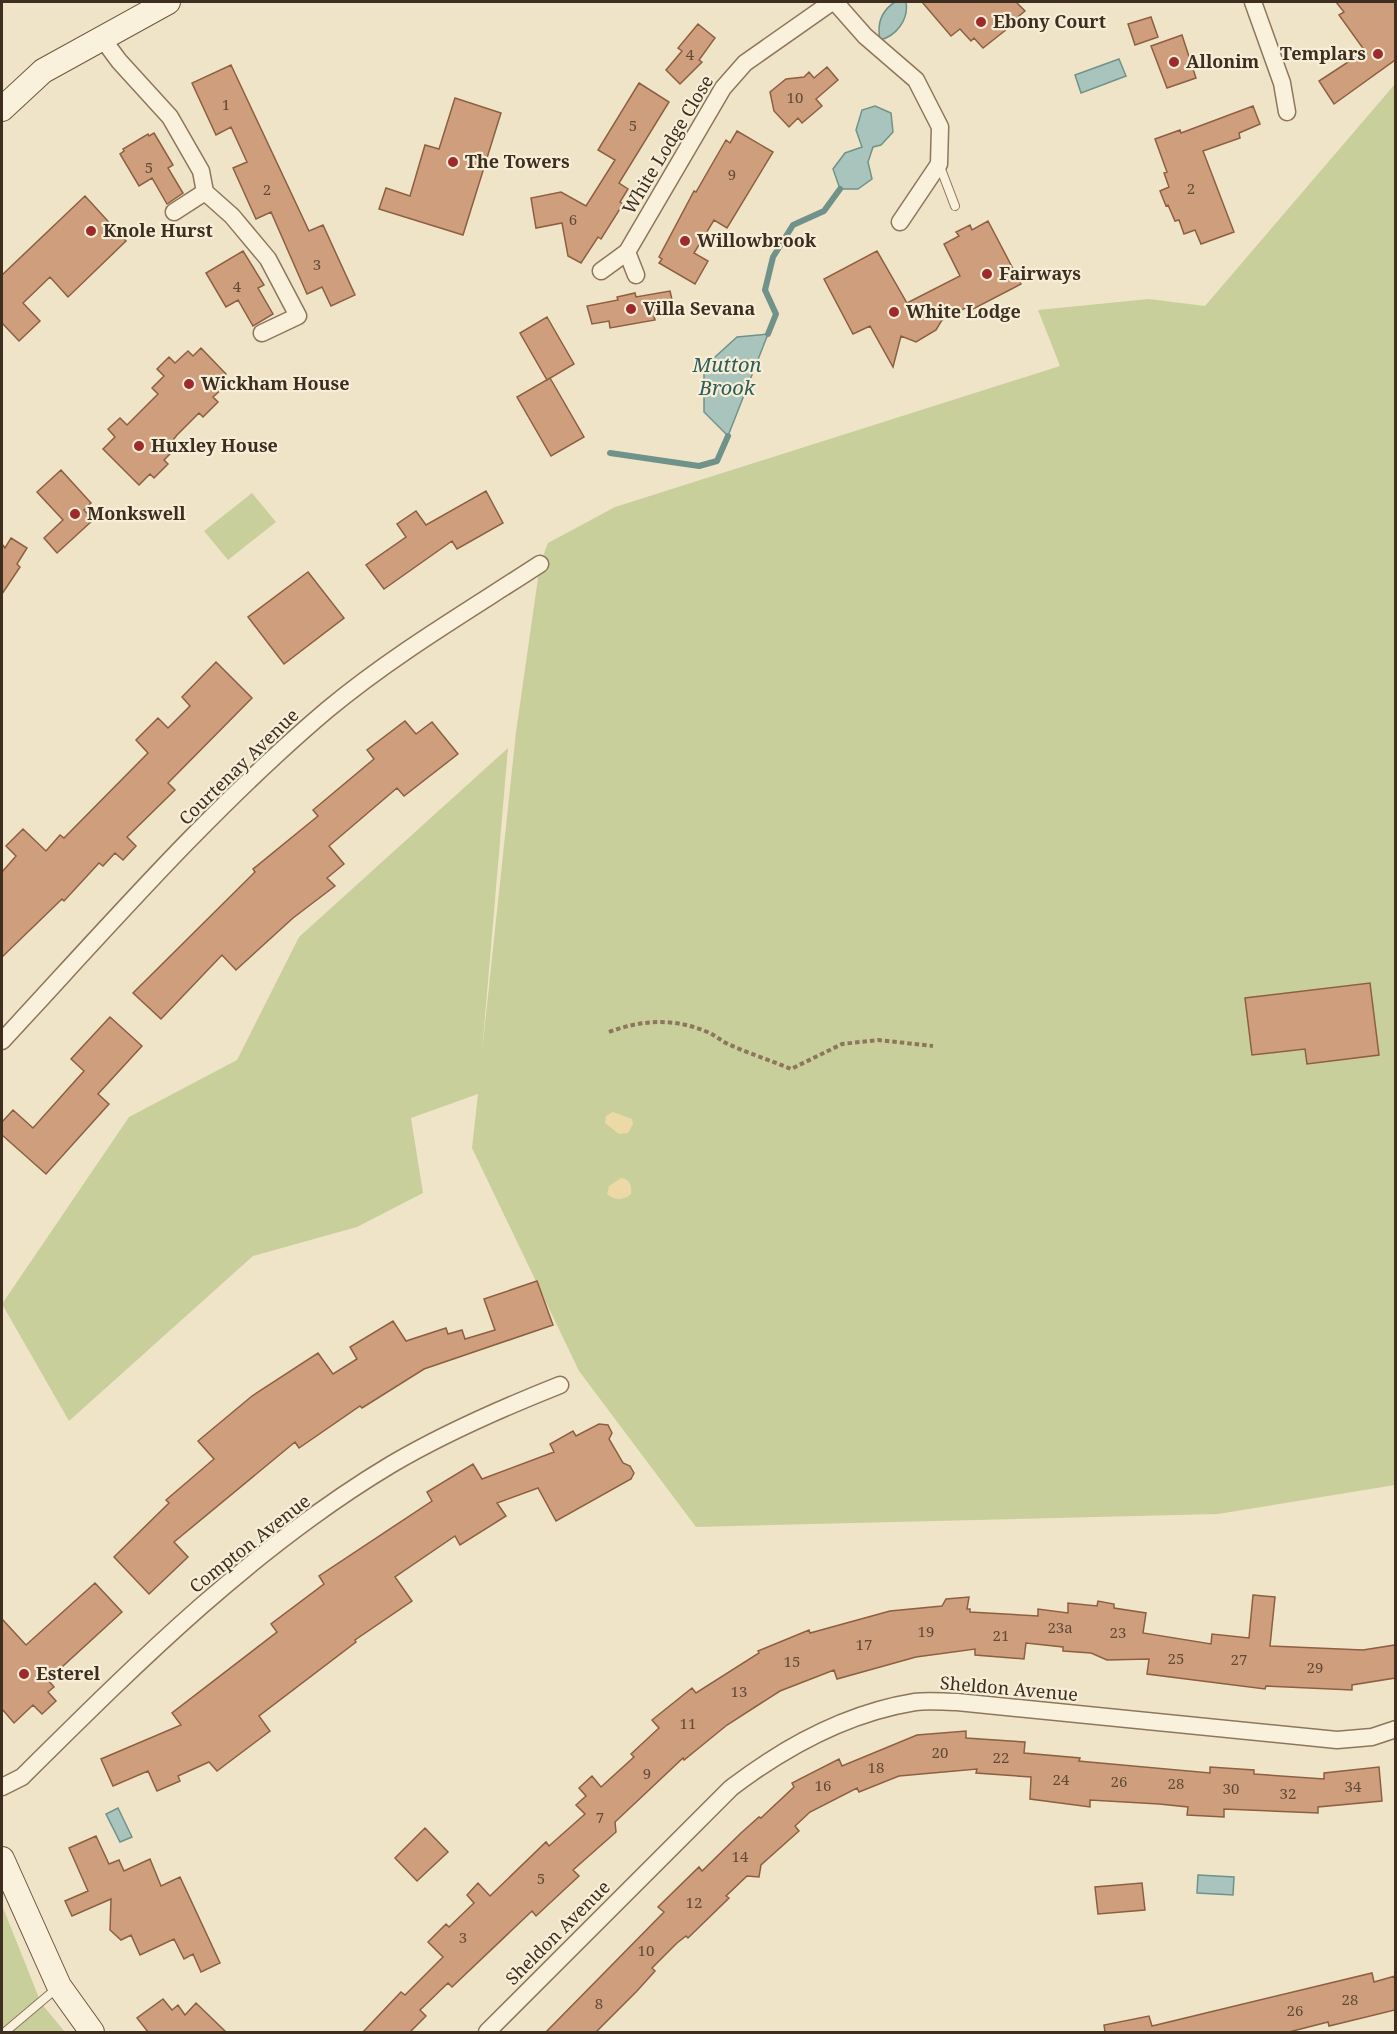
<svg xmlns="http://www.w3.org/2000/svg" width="1397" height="2034" font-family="'Noto Serif',serif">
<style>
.green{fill:#c9cf9b}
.sand{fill:#ecd9a5}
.water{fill:#a9c4bc;stroke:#6f938a;stroke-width:1.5}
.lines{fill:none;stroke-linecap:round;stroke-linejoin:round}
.stream{stroke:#6f938a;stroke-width:6}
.building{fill:#cf9f7d;stroke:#8d5f41;stroke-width:1.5}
.lane-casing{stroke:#8d765c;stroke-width:10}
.street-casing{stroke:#8d765c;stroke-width:19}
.secondary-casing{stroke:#6f573f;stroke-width:26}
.path{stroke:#8d765c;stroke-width:4;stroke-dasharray:4.5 3;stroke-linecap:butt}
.lane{stroke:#faf1dc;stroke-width:8}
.street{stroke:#faf1dc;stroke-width:16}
.secondary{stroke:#faf1dc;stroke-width:24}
.poi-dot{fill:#9e2a2b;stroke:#f7eed8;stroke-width:2}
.labels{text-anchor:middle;stroke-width:4.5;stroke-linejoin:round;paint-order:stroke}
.number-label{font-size:15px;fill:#624a37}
.poi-label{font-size:18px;font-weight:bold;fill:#3d2e20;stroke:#f7eed8;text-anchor:start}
.street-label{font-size:18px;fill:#3d2e20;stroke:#f7eed8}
.water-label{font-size:20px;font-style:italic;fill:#2f5d5a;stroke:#f7eed8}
</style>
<rect width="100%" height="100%" fill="#f0e4c8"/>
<!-- green -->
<path class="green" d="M1395 84V1485L1218 1514 696 1527 579 1371 472 1148 478 1094 411 1118 423 1193 357 1227 253 1256 69 1421 2 1304 129 1117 237 1060 299 937 508 748 482 1052 516 732 540 564 548 543 615 507 1060 366 1038 310 1149 299 1205 306Z
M252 493 276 522 228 560 204 531Z
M2 1905 41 2003 65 2032H2Z"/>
<!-- sand -->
<path class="sand" d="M613 1112 632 1119 633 1124 628 1133 619 1134 605 1123 606 1116Z
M621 1178C630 1179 632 1186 631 1194 624 1201 613 1200 607 1194L609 1186Z"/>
<!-- water -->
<path class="water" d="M895 2H906C909 20 896 36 880 40 877 25 881 11 895 2Z
M1119 59 1126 76 1081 93 1075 75Z
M875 106 891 113 893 132 881 145 873 147 868 162 872 179 858 189H840L833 169 845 153 862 147 856 130 862 110Z
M768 334 728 436 704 412V367L737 337Z
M118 1808 132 1837 120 1842 106 1814Z
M1198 1875 1234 1877 1233 1895 1197 1893Z"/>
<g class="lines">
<!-- stream -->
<path class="stream" d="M768 334 776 314 765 290 773 257 793 225 824 211 840 189
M610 453 699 466 717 461 728 436"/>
</g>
<!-- building -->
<path class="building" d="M922 2H1016L1025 11 1019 16 1021 18 983 48 974 38 971 41 960 29 951 36Z
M1336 2H1395V60L1334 104 1319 81 1365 51 1339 15 1344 12Z
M1151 17 1158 37 1135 45 1128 24Z
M698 24 715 38 699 60 702 62 680 84 666 70 682 51 678 48Z
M1182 35 1196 78 1167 88 1151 46Z
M231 65 309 231 323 225 355 295 331 306 322 287 307 294 271 212 256 219 233 168 247 162 231 127 216 135 192 83Z
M827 67 838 80 816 99 822 106 802 123 798 118 789 127 774 111 770 92 786 79 804 77 809 72 814 78Z
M639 83 669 102 619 183 628 189 620 202 623 204 601 239 598 237 581 263 568 256 562 223 536 228 531 198 561 192 586 206 615 160 598 150Z
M455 98 501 113 463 235 379 209 386 188 410 196 425 145 439 149Z
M1253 106 1260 124 1239 133 1240 138 1203 151 1234 232 1201 244 1195 230 1184 234 1179 220 1175 221 1168 205 1166 206 1160 191 1169 187 1164 173 1167 172 1155 139 1180 130 1181 133Z
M737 131 773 152 727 228 714 220 694 253 708 261 695 284 659 263 662 259 659 257 694 191 696 192 726 140 730 143Z
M154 133 173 165 168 168 183 193 167 204 152 178 139 186 120 154 124 151 123 149 148 134 149 136Z
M85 196 126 241 68 297 50 277 23 303 40 321 19 341 2 323V275Z
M988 221 1021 284 973 309 971 305 942 320 936 330 916 342 901 336 893 367 870 326 853 334 824 279 877 251 907 303 960 276 944 244 959 236 956 232 970 225 972 230Z
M243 251 264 285 258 288 273 314 253 326 238 300 226 307 206 273Z
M670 291 675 313 654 316 655 320 610 328 609 321 592 324 587 306 618 300 617 297 635 293 636 297Z
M547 317 574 364 547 380 520 333Z
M201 348 226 374 219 382 224 387 213 397 218 402 203 417 199 413 177 435 170 444 175 449 164 460 168 464 154 478 150 474 139 485 103 449 115 437 108 429 120 418 127 425 158 394 152 388 164 376 157 369 169 357 175 363 188 351 193 356Z
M550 378 584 437 551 456 517 397Z
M61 470 91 503 84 510 93 520 57 553 44 538 63 520 37 492Z
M486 491 503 523 457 549 452 541 384 589 366 565 406 537 397 524 416 511 426 525Z
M11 538 27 548 17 564 20 567 2 594V544L5 548Z
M308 572 344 618 284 664 248 617Z
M216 662 252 698 168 783 175 790 127 837 136 846 123 860 115 853 103 866 99 863 64 901 62 899 2 957V872L16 856 6 846 23 829 46 851 60 835 64 838 148 753 136 740 158 718 168 728 190 706 182 697Z
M405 721 416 734 432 722 458 754 404 796 397 788 329 846 344 864 327 878 335 886 293 918 236 970 222 955 161 1019 133 993 255 872 253 869 318 816 313 810 374 759 367 750Z
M1370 983 1379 1055 1307 1064 1305 1049 1252 1055 1245 998Z
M110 1017 142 1046 98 1094 109 1104 46 1174 2 1135V1122L13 1110 33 1128 84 1071 71 1059Z
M537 1281 553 1325 424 1369 362 1408 360 1406 299 1448 295 1442 174 1542 188 1557 149 1594 114 1557 169 1503 166 1500 214 1459 198 1441 252 1396 318 1353 333 1374 357 1359 350 1347 393 1321 406 1341 446 1328 448 1334 462 1330 465 1339 495 1330 484 1299Z
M599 1424 608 1425 612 1433 609 1439 623 1463 630 1466 634 1473 631 1479 556 1521 538 1488 497 1503 506 1516 460 1545 455 1536 395 1577 412 1601 355 1640 356 1642 259 1716 270 1731 217 1771 209 1762 178 1776 180 1781 157 1791 148 1771 113 1786 101 1759 181 1725 172 1713 277 1632 271 1624 324 1584 319 1576 432 1501 427 1492 473 1464 482 1479 554 1452 550 1444 573 1431 576 1436Z
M95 1583 122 1612 50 1678 49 1681 54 1687 48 1692 56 1701 42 1714 33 1705 14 1723 2 1709V1619L26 1645Z
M1253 1595 1275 1597 1270 1646 1363 1650 1395 1645V1678L1352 1685V1690L1266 1686 1265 1689 1147 1674 1149 1659 1107 1660 1091 1653 1063 1651V1647L1026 1643 1024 1659 975 1655V1649L916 1657 837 1679 834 1670 780 1691 727 1725 684 1760 683 1758 615 1822 616 1832 573 1870 579 1876 536 1916 532 1911 452 1987 448 1983 420 2010 426 2016 410 2032H363L401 1992 405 1995 443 1957 428 1942 446 1924 449 1927 474 1903 467 1895 478 1883 490 1896 546 1842 549 1846 585 1814 576 1805 586 1796 579 1788 592 1776 601 1787 634 1757 631 1754 659 1728 652 1720 692 1688 696 1693 759 1653 758 1651 809 1630 810 1633 890 1611 942 1606 946 1599 969 1597 967 1609H970V1612L1038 1616V1609L1068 1613V1603L1097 1606 1098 1601 1114 1604V1608L1146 1613 1143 1633 1211 1644 1212 1634 1249 1638Z
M966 1731V1738L1025 1742 1024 1753 1080 1758 1079 1761 1089 1762 1210 1773V1767L1254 1770V1774L1324 1779V1773L1379 1767 1382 1801 1318 1807V1813L1224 1809V1817L1187 1815 1188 1807 1159 1804 1090 1800V1807L1030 1799 1031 1777 976 1773 977 1769 899 1776 859 1792 857 1788 810 1812 795 1826 799 1831 761 1865 759 1877 747 1876 726 1896 729 1898 688 1938 686 1936 677 1943 652 1968 655 1971 637 1991 596 2032H546L664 1912 658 1907 699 1867 702 1871 741 1833 759 1817 761 1818 794 1787 792 1783 839 1759 842 1766 917 1735Z
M425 1828 448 1852 417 1881 395 1858Z
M96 1836 109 1864 119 1860 124 1871 150 1859 161 1886 180 1877 220 1963 201 1972 193 1954 184 1959 174 1939 140 1955 131 1935 121 1940 110 1930 111 1899 72 1916 65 1901 88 1891 69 1848Z
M1142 1883 1145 1910 1098 1914 1095 1887Z
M1372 1973 1374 1982 1395 1976V2010L1329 2026 1328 2022 1289 2032H1105L1104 2025 1149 2016 1152 2026Z
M163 1999 172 2010 178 2005 185 2015 196 2003 226 2032H148L137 2018Z"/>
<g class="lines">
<!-- lane casing -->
<g class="lane-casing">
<path id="lane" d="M939 164 955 206
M5 2032 57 1988"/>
</g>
<!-- street casing -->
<g class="street-casing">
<path id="street" d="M835 2 865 36 916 80 940 127 939 164 900 222
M1253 2 1282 83 1287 112
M102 38 119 61 170 117 201 171 205 192 232 216 268 259 298 316 262 333
M174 212 205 192
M627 252 636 275
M601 271 627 252 723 88 745 63 832 2
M2 1041C107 928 209 810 327 710 393 655 468 611 540 564
M2 1787 22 1777C136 1664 253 1547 392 1464 445 1433 502 1408 560 1385
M487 2032 731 1788C786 1746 847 1713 915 1702 929 1700 944 1702 957 1702L1337 1740 1372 1737 1396 1729"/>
</g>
<!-- secondary casing -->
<g class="secondary-casing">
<path id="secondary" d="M2 109 43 71 168 2
M2 1859 59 1986 92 2032"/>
</g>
<!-- path -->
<path class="path" d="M609 1032C641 1020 673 1018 705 1031 713 1034 719 1039 726 1043 747 1053 770 1060 791 1069L842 1044 878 1040 933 1046"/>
<!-- lane -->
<use href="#lane" class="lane"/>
<!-- street -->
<use href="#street" class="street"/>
<!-- secondary -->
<use href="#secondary" class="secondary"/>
</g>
<!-- markers -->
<g class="poi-dot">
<circle cx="981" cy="22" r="6"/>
<circle cx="1378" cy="54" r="6"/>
<circle cx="1174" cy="62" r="6"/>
<circle cx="453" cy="162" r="6"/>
<circle cx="91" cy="231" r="6"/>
<circle cx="685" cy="241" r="6"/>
<circle cx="987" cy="274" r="6"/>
<circle cx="631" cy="309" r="6"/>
<circle cx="894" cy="312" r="6"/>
<circle cx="189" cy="384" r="6"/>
<circle cx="139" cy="446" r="6"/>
<circle cx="75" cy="514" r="6"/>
<circle cx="24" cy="1674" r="6"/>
</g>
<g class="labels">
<!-- number labels -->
<g class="number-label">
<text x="690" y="60">4</text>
<text x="795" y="103">10</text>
<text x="226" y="110">1</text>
<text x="633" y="131">5</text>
<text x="149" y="173">5</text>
<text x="732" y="180">9</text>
<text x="1191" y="194">2</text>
<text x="267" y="195">2</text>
<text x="573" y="225">6</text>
<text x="317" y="270">3</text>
<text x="237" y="292">4</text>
<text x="1060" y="1633">23a</text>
<text x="926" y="1637">19</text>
<text x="1118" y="1638">23</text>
<text x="1001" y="1641">21</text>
<text x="864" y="1650">17</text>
<text x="1176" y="1664">25</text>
<text x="1239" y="1665">27</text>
<text x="792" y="1667">15</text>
<text x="1315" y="1673">29</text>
<text x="739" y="1697">13</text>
<text x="688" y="1729">11</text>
<text x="940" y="1758">20</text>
<text x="1001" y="1763">22</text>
<text x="876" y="1773">18</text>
<text x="647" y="1779">9</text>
<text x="1061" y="1785">24</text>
<text x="1119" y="1787">26</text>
<text x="1176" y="1789">28</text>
<text x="823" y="1791">16</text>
<text x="1353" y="1792">34</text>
<text x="1231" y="1794">30</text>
<text x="1288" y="1799">32</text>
<text x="600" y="1823">7</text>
<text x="740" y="1862">14</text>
<text x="541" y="1884">5</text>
<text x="694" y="1908">12</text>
<text x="463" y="1943">3</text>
<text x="646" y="1956">10</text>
<text x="1350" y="2005">28</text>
<text x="599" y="2009">8</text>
<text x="1295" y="2016">26</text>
</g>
<!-- poi labels -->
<g class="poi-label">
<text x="993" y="28">Ebony Court</text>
<text x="1366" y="60" text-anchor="end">Templars</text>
<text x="1186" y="68">Allonim</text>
<text x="465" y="168">The Towers</text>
<text x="103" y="237">Knole Hurst</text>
<text x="697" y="247">Willowbrook</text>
<text x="999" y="280">Fairways</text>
<text x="643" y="315">Villa Sevana</text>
<text x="906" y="318">White Lodge</text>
<text x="201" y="390">Wickham House</text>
<text x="151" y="452">Huxley House</text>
<text x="87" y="520">Monkswell</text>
<text x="36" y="1680">Esterel</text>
</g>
<!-- street labels -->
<g class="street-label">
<text transform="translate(668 145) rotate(-59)" y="6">White Lodge Close</text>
<text transform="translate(239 767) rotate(-44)" y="6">Courtenay Avenue</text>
<text transform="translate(250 1544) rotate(-38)" y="6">Compton Avenue</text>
<text transform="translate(1009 1689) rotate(5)" y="6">Sheldon Avenue</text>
<text transform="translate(558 1933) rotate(-45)" y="6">Sheldon Avenue</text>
</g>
<!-- water labels -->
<g class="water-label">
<text x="727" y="372">Mutton<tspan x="727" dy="23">Brook</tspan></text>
</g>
</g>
<!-- border -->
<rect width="1397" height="2034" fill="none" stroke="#3d2e20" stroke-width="6"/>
</svg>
